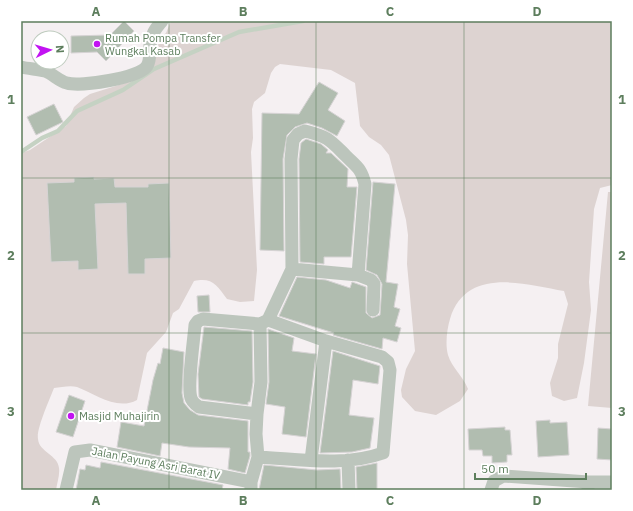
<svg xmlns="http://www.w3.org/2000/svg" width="633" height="511" font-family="'IBM Plex Sans',sans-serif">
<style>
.green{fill:#ddd3d1}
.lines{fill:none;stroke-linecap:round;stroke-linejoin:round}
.stream{stroke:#c5d2c3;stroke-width:4.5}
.building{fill:#b1bdb0;stroke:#d6d3d4}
.street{stroke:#bcc5bc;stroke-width:13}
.grid{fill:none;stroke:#5d7e5d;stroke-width:1;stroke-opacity:0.55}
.poi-dot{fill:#c213f2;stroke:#fff;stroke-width:1.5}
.labels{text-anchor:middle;stroke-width:4;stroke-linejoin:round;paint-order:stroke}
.poi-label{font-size:11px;fill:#5d7e5d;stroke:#fff;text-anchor:start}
.street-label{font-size:11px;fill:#5d7e5d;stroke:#fff}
.neatline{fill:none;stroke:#5d7e5d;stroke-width:1.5}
.grid-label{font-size:13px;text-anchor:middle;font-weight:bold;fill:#5d7e5d}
</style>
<rect width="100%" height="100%" fill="#f5f0f2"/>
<!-- green -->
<path class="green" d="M171 21H612V185L600 188 594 209 589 282 591 310 584 363 577 398 564 401 552 396 550 383 558 358V344L568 304 564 291C525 284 466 266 450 319 447 329 445 344 448 355 452 368 463 376 468 389L460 401 436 415 415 411 402 397 401 390 406 369 415 351 407 264 408 235 406 220 389 155 381 145 369 137 360 126 355 83 331 70 280 64 275 67 271 73 265 93 254 102 252 109 253 138 251 152 257 270 254 301 240 302 227 299C217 285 212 277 194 281L179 309 173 313 166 332 147 353 137 400C117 411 95 394 77 387 71 385 61 387 54 388 50 399 36 429 38 439 39 452 58 455 59 468 60 475 57 483 56 490H21V153L30 150 66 126 74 107 84 98 90 94 122 84 149 70 161 37 166 33Z
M608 192H612V408L588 406Z"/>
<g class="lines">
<!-- stream -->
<path class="stream" d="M21 152 42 138 58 131 77 111 123 90 154 69 239 32 303 21"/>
</g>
<!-- building -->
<path class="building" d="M124 21 134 31 106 61 97 52 71 53V36L110 35Z
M319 82 338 93 328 110 345 121 337 136 322 128 307 123 295 127 287 135 283 159 284 251 260 250 262 113 299 114Z
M54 104 63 122 36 135 27 117Z
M306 139 321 144 328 150 326 153H331L348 169 347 187H357L351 257H324V264L300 262 299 159 301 143Z
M94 177V179L114 178 115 187H148V184L169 183 171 258 145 259V274H128L126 203 95 204 98 269 78 270V261L51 262 47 183 74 182V178Z
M373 182 395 184 386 282 398 284 394 307 400 309 395 326 401 328 397 342 383 338 382 349 333 335 334 333 279 316 297 277 326 280 350 288 352 282 366 287V313L372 318 380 315 382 284 377 275 366 270Z
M209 295 210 312H198L197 296Z
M204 327 252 331 253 382 250 402H248V405L202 399 199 397 198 374Z
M268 329 294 338 292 351 316 354 306 437 282 434 285 407 266 404 269 382Z
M163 348 184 352 182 393 184 403 190 410 198 415 248 421V452H250V456L245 473 228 469 230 448 189 447 162 443 160 456 117 447 121 422 144 426 153 380 158 363 160 364Z
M333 351 380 366 378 384 353 380 349 415 374 418 370 448 352 452 320 453Z
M69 395 85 401 73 437 56 432Z
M550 420V423L567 422 569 455 538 457 536 421Z
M505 427V430H510L512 455H507V462L492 463V456H483L482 450H469L468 429Z
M598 428 612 429V460L597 459Z
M101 462 223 485 222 490H76L80 469 85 470 86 465 100 468Z
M377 463V490H357L356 467Z
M264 465 317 470 340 469 341 490H259Z"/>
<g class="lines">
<!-- street -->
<path class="street" d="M21 67C29 69 38 69 45 71 53 74 59 81 67 83 80 87 140 78 147 66 151 60 149 52 150 45 151 35 155 29 162 21
M358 275 371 280 374 284 373 310
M268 320 292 269 358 275 365 184C361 168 357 167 346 156 330 140 329 137 305 131L298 134 293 140 291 159 292 269
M257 414 199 407C195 404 192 402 191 398 187 386 194 339 195 325L198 321 203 319 260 324
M258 457C299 459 344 467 383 453L390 370 388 362 382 357 326 341 268 320
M311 460 326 341
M348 460 349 490
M66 490 75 452 90 450 251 482
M251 490V482L258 457 256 434 257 414 261 382 260 324 268 320
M491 490 494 481 503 476 588 482
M588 490V482H612"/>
</g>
<!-- grid -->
<path class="grid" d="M169 21V490M316 21V490M464 21V490M21 178H612M21 333H612"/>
<!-- markers -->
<g class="poi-dot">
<circle cx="97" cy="44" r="4"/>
<circle cx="71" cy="416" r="4"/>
</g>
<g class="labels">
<!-- poi labels -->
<g class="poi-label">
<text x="105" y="42">Rumah Pompa Transfer<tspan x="105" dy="13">Wungkal Kasab</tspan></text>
<text x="79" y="420">Masjid Muhajirin</text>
</g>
<!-- street labels -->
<g class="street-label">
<text transform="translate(156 463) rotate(11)" y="4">Jalan Payung Asri Barat IV</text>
</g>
</g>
<!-- border -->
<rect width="633" height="511" fill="none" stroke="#ffffff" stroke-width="44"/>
<!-- north arrow -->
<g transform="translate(50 50) rotate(85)"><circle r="19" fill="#ffffff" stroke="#becbbe"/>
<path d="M0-3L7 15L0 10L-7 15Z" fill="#c213f2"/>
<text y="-6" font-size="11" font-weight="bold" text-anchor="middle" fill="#5d7e5d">N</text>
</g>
<!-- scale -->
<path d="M475 473v6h111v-6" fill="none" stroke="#5d7e5d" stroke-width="2"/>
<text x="481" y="473" font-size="12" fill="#5d7e5d" stroke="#ffffff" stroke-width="3" paint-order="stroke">50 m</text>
<rect x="22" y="22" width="589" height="467" class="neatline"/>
<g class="grid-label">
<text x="96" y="16">A</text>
<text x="243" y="16">B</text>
<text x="390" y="16">C</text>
<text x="537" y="16">D</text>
<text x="11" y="104">1</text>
<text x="622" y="104">1</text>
<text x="11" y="260">2</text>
<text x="622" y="260">2</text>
<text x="11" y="416">3</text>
<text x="622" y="416">3</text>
<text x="96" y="505">A</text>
<text x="243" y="505">B</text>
<text x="390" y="505">C</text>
<text x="537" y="505">D</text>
</g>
</svg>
